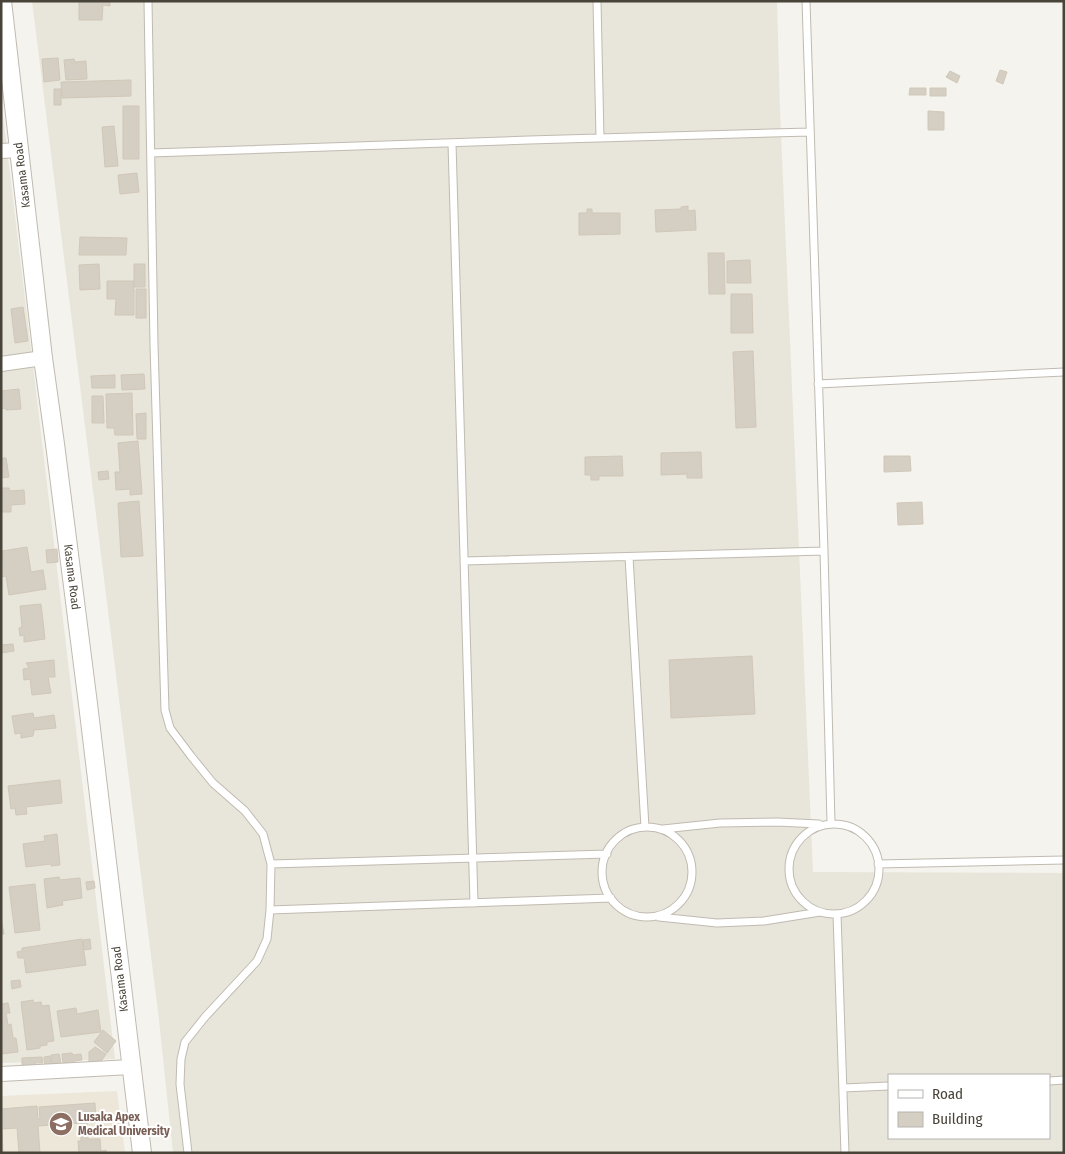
<svg xmlns="http://www.w3.org/2000/svg" width="1065" height="1154" font-family="'Fira Sans Condensed',sans-serif">
<style>
.residential{fill:#e8e5db;fill-rule:evenodd}
.education{fill:#ece7d8}
.building{fill:#d5cfc3;stroke:#d0c7b7}
.lines{fill:none;stroke-linecap:round;stroke-linejoin:round}
.service-casing{stroke:#c0bbb0;stroke-width:9}
.minor-casing{stroke:#c0bbb0;stroke-width:16}
.tertiary-casing{stroke:#c0bbb0;stroke-width:20}
.service{stroke:#fff;stroke-width:7}
.minor{stroke:#fff;stroke-width:14}
.tertiary{stroke:#fff;stroke-width:18}
.labels{text-anchor:middle;stroke-width:4;stroke-linejoin:round;paint-order:stroke}
.street-label{font-size:12px;fill:#49443a;stroke:#fff}
.education-label{font-size:12px;font-weight:bold;fill:#785e54;stroke:#fff;text-anchor:start}
</style>
<rect width="100%" height="100%" fill="#f5f3ed"/>
<!-- residential -->
<path class="residential" d="M32 1H777L780 110 813 872 1064 873V1153H173L159 1020ZM889 1075H1049V1138H889Z
M1 99 31 349 115 1059 1 1063Z"/>
<!-- education -->
<path class="education" d="M117 1091 125 1153H1V1096Z"/>
<!-- building -->
<path class="building" d="M79 1H110V6L103 5 102 20H79Z
M58 58 60 80 44 82 42 59Z
M74 59 75 62 86 61 87 79 66 80 64 60Z
M1000 70 1007 72 1003 84 996 81Z
M950 71 960 76 957 83 946 77Z
M131 80V96L62 98 61 82Z
M910 88H926V95H909Z
M930 88H946V96H930Z
M54 89H61V105H54Z
M123 106H139V159H123Z
M928 111 944 112V130H928Z
M114 126 118 166 105 167 102 127Z
M137 173 139 192 120 194 118 175Z
M688 206V211L695 210 696 230 656 232 655 210 681 209V207Z
M587 209H592V213H620V234L579 235V213H587Z
M80 237 127 238 126 255H79Z
M708 253H724L725 294H709Z
M750 260 751 283H727V261Z
M99 264 100 289 80 290 79 265Z
M134 264H145V287H134Z
M107 281H134V315H115L116 299H107Z
M136 289H146V318H136Z
M731 294H752L753 333H731Z
M23 307 28 341 15 343 11 309Z
M753 351 756 427 736 428 733 352Z
M144 374 145 389 122 390 121 375Z
M115 375V388H92L91 376Z
M19 389 21 409 6 410V408L1 409V391Z
M132 393 133 435H115L114 428H107L106 394Z
M92 396H103L104 423H92Z
M146 413V439H137L136 414Z
M138 441 142 494 130 495V489L116 490 115 472H120L118 443Z
M701 452 702 478H687V474L661 475V453Z
M622 456 623 476H599V480H591V475H585V457Z
M884 456H910L911 471 884 472Z
M1 458H6L9 477 1 478Z
M108 471 109 479 99 480 98 472Z
M1 488H9L10 491 24 490 25 504 11 505V512H1Z
M139 501 143 556 121 557 118 503Z
M922 502 923 524 898 525 897 503Z
M27 547 31 572 43 570 46 589 9 595 6 576 1 577V559H3L2 551Z
M57 549 58 562 47 563 46 550Z
M41 604 45 639 24 642V635L20 636 19 628 22 627 20 606Z
M13 644 14 651 1 653V645Z
M752 656 755 714 671 718 669 660Z
M54 660 55 677H48L51 693 32 695 30 679 24 680 23 669 29 668 26 663Z
M33 713 34 718 54 715 56 728 34 730 33 736 21 738V733L15 734 12 716Z
M60 780 62 803 26 807 27 814 16 815 15 808 11 809 8 786Z
M57 834 60 865 51 866V864L26 867 23 844 45 841 44 836Z
M59 877 60 880 80 878 82 898 62 901 63 905 47 908 44 879Z
M94 881 95 888 87 890 86 882Z
M35 884 40 930 15 933 9 887Z
M1 917 4 934 1 935Z
M82 939 86 965 26 973 24 958H18L17 952 22 951V948Z
M90 939 91 949 84 950 83 940Z
M20 980 21 987 12 989 11 981Z
M33 1000 34 1003 41 1002 42 1006 49 1005 54 1041 47 1042V1045L40 1046V1048L27 1050 21 1002Z
M8 1003 10 1013H6L8 1025 11 1024 13 1038H16L18 1052 1 1054V1004Z
M76 1008 77 1014 98 1010 101 1032 61 1037 57 1011Z
M103 1030 116 1041 107 1053 94 1042Z
M95 1047 106 1054 100 1063 89 1064V1052Z
M72 1053 73 1055 81 1054 82 1060 63 1063 62 1054Z
M59 1054 61 1063 52 1064 51 1055Z
M50 1056 51 1063 48 1064 49 1066H45L44 1057Z
M42 1057 43 1063H35V1066L22 1067V1058Z
M95 1103 96 1122H87L88 1139H100L101 1151 106 1150V1153H79L78 1141H81L80 1123 38 1126 40 1153H19L17 1128 2 1129 3 1153H1V1109L37 1106 38 1119H40L39 1107Z"/>
<g class="lines">
<!-- service casing -->
<g class="service-casing">
<path id="service" d="M148 1 154 344 165 710 170 728 191 756 213 783 245 811 263 834 271 864 270 910 267 939 257 961 205 1017 185 1042 181 1059 180 1084 188 1153
M597 1 600 138
M806 1 824 551 831 823
M452 143 474 903
M151 153 529 140 810 132
M818 384 1064 372
M629 557 645 827
M464 561 824 551
M789 869a45 45 0 1 1 90 0a45 45 0 1 1-90 0Z
M602 872a45 45 0 1 1 90 0a45 45 0 1 1-90 0Z
M663 829 720 823 777 822 819 824
M271 864 607 854
M878 864 1064 860
M270 910 611 898
M837 914 845 1153
M659 917 717 923 764 921 820 912
M1049 1081 1064 1080
M843 1088 889 1086"/>
</g>
<!-- minor casing -->
<g class="minor-casing">
<path id="minor" d="M1 151 19 150
M1 364 43 358
M1 1074 131 1067"/>
</g>
<!-- tertiary casing -->
<g class="tertiary-casing">
<path id="tertiary" d="M2 1 43 358 55 444 88 704 142 1153"/>
</g>
<!-- service -->
<use href="#service" class="service"/>
<!-- minor -->
<use href="#minor" class="minor"/>
<!-- tertiary -->
<use href="#tertiary" class="tertiary"/>
</g>
<!-- icons -->
<defs>
<g id="university-disc" transform="scale(1.25)"><circle r="9.5" fill="#8d6e63" stroke="#fff"/><path d="M0-5L7-2L0 1L-7-2ZM-4 1L0 2.5L4 1V4Q0 6-4 4Z" fill="#fff"/></g>
</defs>
<g fill-rule="evenodd">
<use href="#university-disc" x="61" y="1124"/>
</g>
<g class="labels">
<!-- street labels -->
<g class="street-label">
<text transform="translate(22 175) rotate(-97)" y="4">Kasama Road</text>
<text transform="translate(72 577) rotate(83)" y="4">Kasama Road</text>
<text transform="translate(120 979) rotate(-97)" y="4">Kasama Road</text>
</g>
<!-- education labels -->
<g class="education-label">
<text x="78" y="1121">Lusaka Apex<tspan x="78" dy="14">Medical University</tspan></text>
</g>
</g>
<!-- border -->
<rect width="1065" height="1154" fill="none" stroke="#49443a" stroke-width="5"/>
<!-- legend -->
<rect x="888" y="1074" width="162" height="65" fill="#ffffff" stroke="#b6b4b0"/>
<rect x="898" y="1090" width="25" height="8" fill="#ffffff" stroke="#b6b4b0"/>
<text x="932" y="1099" font-size="15" fill="#49443a">Road</text>
<rect x="898" y="1112" width="25" height="15" fill="#d5cfc3" stroke="#b6b4b0"/>
<text x="932" y="1124" font-size="15" fill="#49443a">Building</text>
</svg>
